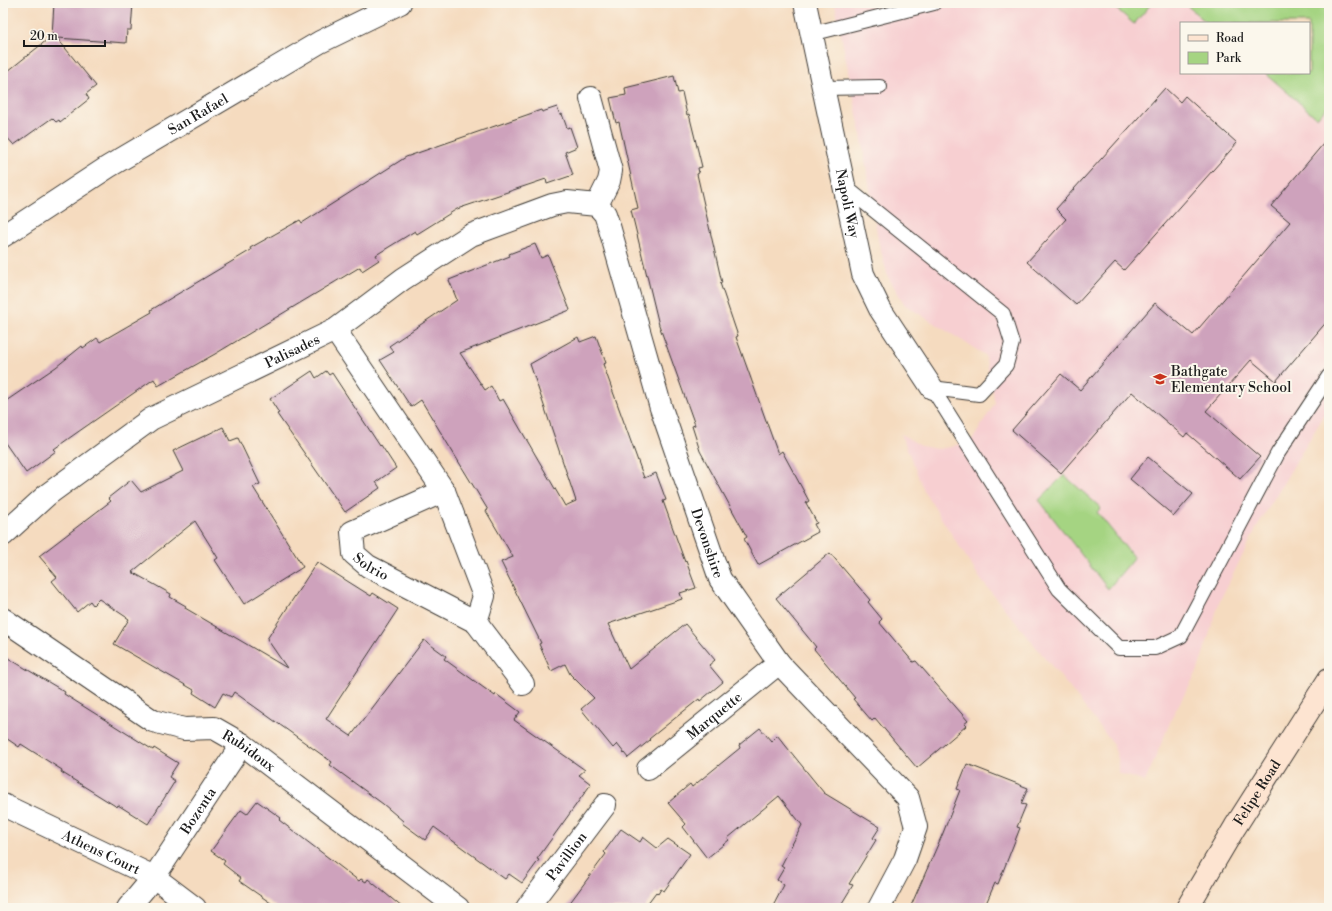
<svg xmlns="http://www.w3.org/2000/svg" width="1332" height="911" font-family="'Libre Bodoni',serif">
<style>
.built{fill:#f7cfd1;fill-rule:evenodd}
.green{fill:#a5d482;stroke:#60784f}
.building{fill:#cea2bc}
.lines{fill:none;stroke-linecap:round;stroke-linejoin:round}
.service-casing{stroke:#3d3934;stroke-width:16}
.minor-casing{stroke:#3d3934;stroke-width:24}
.tertiary-casing{stroke:#3d3934;stroke-width:24}
.secondary-casing{stroke:#3d3934;stroke-width:24}
.service{stroke:#fff;stroke-width:14}
.minor{stroke:#fff;stroke-width:22}
.tertiary{stroke:#fff;stroke-width:22}
.secondary{stroke:#fde4d1;stroke-width:22}
.labels{text-anchor:middle;stroke-width:4;stroke-linejoin:round;paint-order:stroke}
.street-label{font-size:14px;fill:#1c1c1c;stroke:#fbf7ec}
.poi-label{font-size:14px;fill:#1c1c1c;stroke:#fbf7ec;text-anchor:start}
</style>
<rect width="100%" height="100%" fill="#fbf7ec"/>
<filter id="ink" filterUnits="userSpaceOnUse"><feTurbulence type="fractalNoise" baseFrequency=".025" numOctaves="2"/><feDisplacementMap in="SourceGraphic" scale="8" xChannelSelector="R" yChannelSelector="G"/><feConvolveMatrix kernelMatrix="1 2 1 2 8 2 1 2 1" color-interpolation-filters="sRGB"/></filter>
<filter id="wash" filterUnits="userSpaceOnUse"><feTurbulence type="fractalNoise" baseFrequency=".012" numOctaves="4" result="noise"/><feDisplacementMap in="SourceGraphic" scale="16" xChannelSelector="R" yChannelSelector="G"/><feGaussianBlur stdDeviation="0.9" result="paint"/><feColorMatrix in="noise" values="0 0 0 0 0 0 0 0 0 0 0 0 0 0 0 0 0 1.4 0 .05"/><feComposite in="paint" operator="in"/></filter>
<g filter="url(#wash)">
<rect width="100%" height="100%" fill="#f5dbbf"/>
<!-- built -->
<path class="built" d="M844 3H1329V407L1258 525 1220 600 1198 670 1174 713 1145 782 1118 773V759L1113 744 1069 687 981 580 925 493 901 434 921 446 937 449 951 447 973 439 995 403 985 355 905 305 888 277 878 240 861 134 835 5ZM1181 23H1309V73H1181Z"/>
<!-- green -->
<path class="green" d="M1110 3H1152L1134 24Z
M1184 3H1329V104L1317 118 1265 73H1309V23H1207Z
M1064 475 1101 508 1097 512 1134 558 1108 589 1039 500Z"/>
<g id="blocks">
<!-- building -->
<path class="building" d="M54 3H133L131 30H127L126 43 57 38 96 86 86 94 89 99 60 122 59 120 56 122 52 118 14 145 3 133V75L52 36Z
M674 76 678 93 682 92 687 115 689 114 702 167 698 168 699 173 697 174 722 283H720L738 336 736 337 778 454 782 451 809 501 806 503 817 523 814 524 818 532 758 565 744 539 747 537 700 451 692 426 695 425 659 325 631 210 638 208 619 122 616 123 610 98 626 95 625 88Z
M1165 88 1180 102 1185 96 1237 143 1124 270 1115 262 1076 305 1027 262 1066 219 1056 209Z
M557 107 560 115 562 114 567 128 570 127 577 147 565 152 573 175 547 184 546 179 457 209 417 234 415 231 376 255 379 260 362 271 360 267 215 354 158 386 154 379 75 434 54 449 56 451 26 473 3 440V403L56 367 82 346 83 348 97 338 100 342 152 312 151 310 251 250 250 248 300 220 302 223 406 157 541 110 542 112Z
M1329 137V319L1276 381 1251 360 1206 411 1260 457 1240 479 1187 433 1184 437 1132 392 1061 473 1012 430 1061 374 1080 390 1155 303 1193 335 1290 222 1271 206Z
M535 244 541 258 548 255 570 310 460 353 485 390 491 386 499 401 503 399 565 506 576 501 530 364 578 337 580 342 596 336 606 363 603 364 644 478 656 473 666 500 663 501 685 562 686 561 696 588 680 593 682 599 608 624 629 669 685 624 715 660 709 665 723 682 700 701 699 699 649 739 650 740 628 758 617 744 613 748 581 709 594 698 570 674 565 664 551 671 539 644 541 643 501 562 513 557 486 511 488 510 421 400 411 407 380 360 394 352 389 346 457 300 449 280 510 256 509 254Z
M312 371 316 378 326 371 329 375 332 373 380 446 381 445 396 468 376 482 380 488 345 512 277 414 279 413 270 399Z
M223 427 230 441 238 438 260 484 253 487 303 567 244 604 215 560 218 558 195 521 132 572 171 594 170 597 186 606 185 608 287 668 267 639 317 562 371 596 373 593 398 609 326 719 351 736 424 640 446 656 444 659 495 696 496 694 520 712 514 720 585 770 579 775 591 784 537 859 539 860 522 883 509 874 505 879 434 827 425 840 402 823 403 821 383 804 330 765 332 762 234 692 231 697 223 693 215 707 193 693 194 690 114 644 129 619 99 599 93 605 90 601 77 612 52 581 57 577 39 556 111 501 108 498 131 480 141 492 183 471 173 451Z
M1148 457 1193 494 1174 516 1130 479Z
M830 553 870 600 868 602 882 619 879 622 913 662 916 661 968 721 964 724 966 726 917 768 875 718 872 721 853 699 855 698 814 649 816 647 776 598Z
M3 655 65 692 64 694 153 750 154 748 178 763 169 777 175 781 148 824 118 805 117 807 61 772 62 770 21 744 19 747 3 736Z
M760 728 771 741 777 735 824 793 880 827 873 838 876 840 849 884 853 885 839 908H772L784 885 777 880 784 868 781 866 802 825 779 796 728 838 729 840 707 858 683 827 686 824 668 803 690 784 692 787 740 748 739 745Z
M967 764 1028 788 1021 804 1026 805 1017 827 1020 828 998 884 995 883 984 908H910L943 833 960 790 957 789Z
M257 801 281 818 279 820 359 881 361 879 366 882 368 879 403 908H278L239 881 241 878 223 864 225 861 211 851 241 810 247 814Z
M621 829 640 842 643 837 657 848 668 839 690 854 664 891 661 889 658 894 656 892 644 908H566L606 854 604 852Z"/>
</g>
</g>
<g filter="url(#ink)">
<use href="#blocks" fill-opacity="0" stroke="#3d3934" stroke-width="1"/>
<g class="lines">
<!-- service casing -->
<g class="service-casing">
<path id="service" d="M811 34 934 3
M823 88 880 87
M844 186 1003 314 1012 343 1006 365 979 394 932 388
M932 388 1059 589 1119 648H1155L1181 636 1278 453 1329 376"/>
</g>
<!-- minor casing -->
<g class="minor-casing">
<g id="minor">
<path d="M591 98 611 171 609 181 597 205"/>
<path id="s1" d="M597 205 605 214 609 226 661 408 720 579 779 663 908 798 916 827 905 859 879 908"/>
<path d="M335 330 444 491 484 596 476 622"/>
<path id="s2" d="M444 491 352 532 354 554 368 566 476 622 523 684"/>
<path id="s3" d="M3 535 47 495 151 419 335 330 403 279 471 235 552 205 567 202 597 205"/>
<path id="s4" d="M3 619 153 721 184 729 214 728 242 744 458 908"/>
<path id="s5" d="M648 769 779 663"/>
<path id="s6" d="M128 908 154 877 242 744"/>
<path id="s7" d="M527 908 605 805"/>
</g>
</g>
<!-- tertiary casing -->
<g class="tertiary-casing">
<g id="tertiary">
<path id="s8" d="M805 3 863 274 880 309 932 388"/>
<path id="s9" d="M3 236 108 167 320 42 400 3"/>
<path id="s10" d="M3 805 154 877 195 908"/>
</g>
</g>
<!-- secondary casing -->
<g class="secondary-casing">
<g id="secondary">
<path id="s11" d="M1187 908 1235 827 1329 679"/>
</g>
</g>
<!-- service -->
<use href="#service" class="service"/>
<!-- minor -->
<use href="#minor" class="minor"/>
<!-- tertiary -->
<use href="#tertiary" class="tertiary"/>
<!-- secondary -->
<use href="#secondary" class="secondary"/>
</g>
</g>
<!-- icons -->
<defs>
<g id="school-bare" transform="scale(1.08)"><path d="M0-5L7-2L0 1L-7-2ZM-4 1L0 2.5L4 1V4Q0 6-4 4Z" fill="#c8321e" stroke="#fbf7ec" stroke-width="2.5" paint-order="stroke"/></g>
</defs>
<g fill-rule="evenodd">
<use href="#school-bare" x="1160" y="379"/>
</g>
<g class="labels">
<!-- street labels -->
<g class="street-label">
<text dy="5" stroke="none"><textPath href="#s9" startOffset="230">San Rafael</textPath></text>
<text dy="5" stroke="none"><textPath href="#s8" startOffset="205">Napoli Way</textPath></text>
<text dy="5" stroke="none"><textPath href="#s3" startOffset="345">Palisades</textPath></text>
<text dy="5" stroke="none"><textPath href="#s1" startOffset="357">Devonshire</textPath></text>
<text dy="5" stroke="none"><textPath href="#s2" startOffset="144">Solrio</textPath></text>
<text dy="5" stroke="none"><textPath href="#s5" startOffset="85">Marquette</textPath></text>
<text dy="5" stroke="none"><textPath href="#s4" startOffset="285">Rubidoux</textPath></text>
<text dy="5" stroke="none"><textPath href="#s11" startOffset="135">Felipe Road</textPath></text>
<text dy="5" stroke="none"><textPath href="#s6" startOffset="120">Bozenta</textPath></text>
<text dy="5" stroke="none"><textPath href="#s10" startOffset="109">Athens Court</textPath></text>
<text dy="5" stroke="none"><textPath href="#s7" startOffset="65">Pavillion</textPath></text>
</g>
<!-- poi labels -->
<g class="poi-label">
<text x="1171" y="376">Bathgate<tspan x="1171" dy="16">Elementary School</tspan></text>
</g>
</g>
<!-- margin -->
<rect width="1332" height="911" fill="none" stroke="#fbf7ec" stroke-width="16"/>
<!-- legend -->
<rect x="1180" y="22" width="130" height="52" fill="#fbf7ec" stroke="#a29f99"/>
<rect x="1188" y="35" width="20" height="6" fill="#fde4d1" stroke="#a29f99"/>
<text x="1216" y="42" font-size="12" fill="#1c1c1c">Road</text>
<rect x="1188" y="52" width="20" height="12" fill="#a5d482" stroke="#a29f99"/>
<text x="1216" y="62" font-size="12" fill="#1c1c1c">Park</text>
<!-- scale -->
<path d="M24 40v6h81v-6" fill="none" stroke="#1c1c1c" stroke-width="2"/>
<text x="30" y="40" font-size="12" fill="#1c1c1c" stroke="#fbf7ec" stroke-width="3" paint-order="stroke">20 m</text>
</svg>
